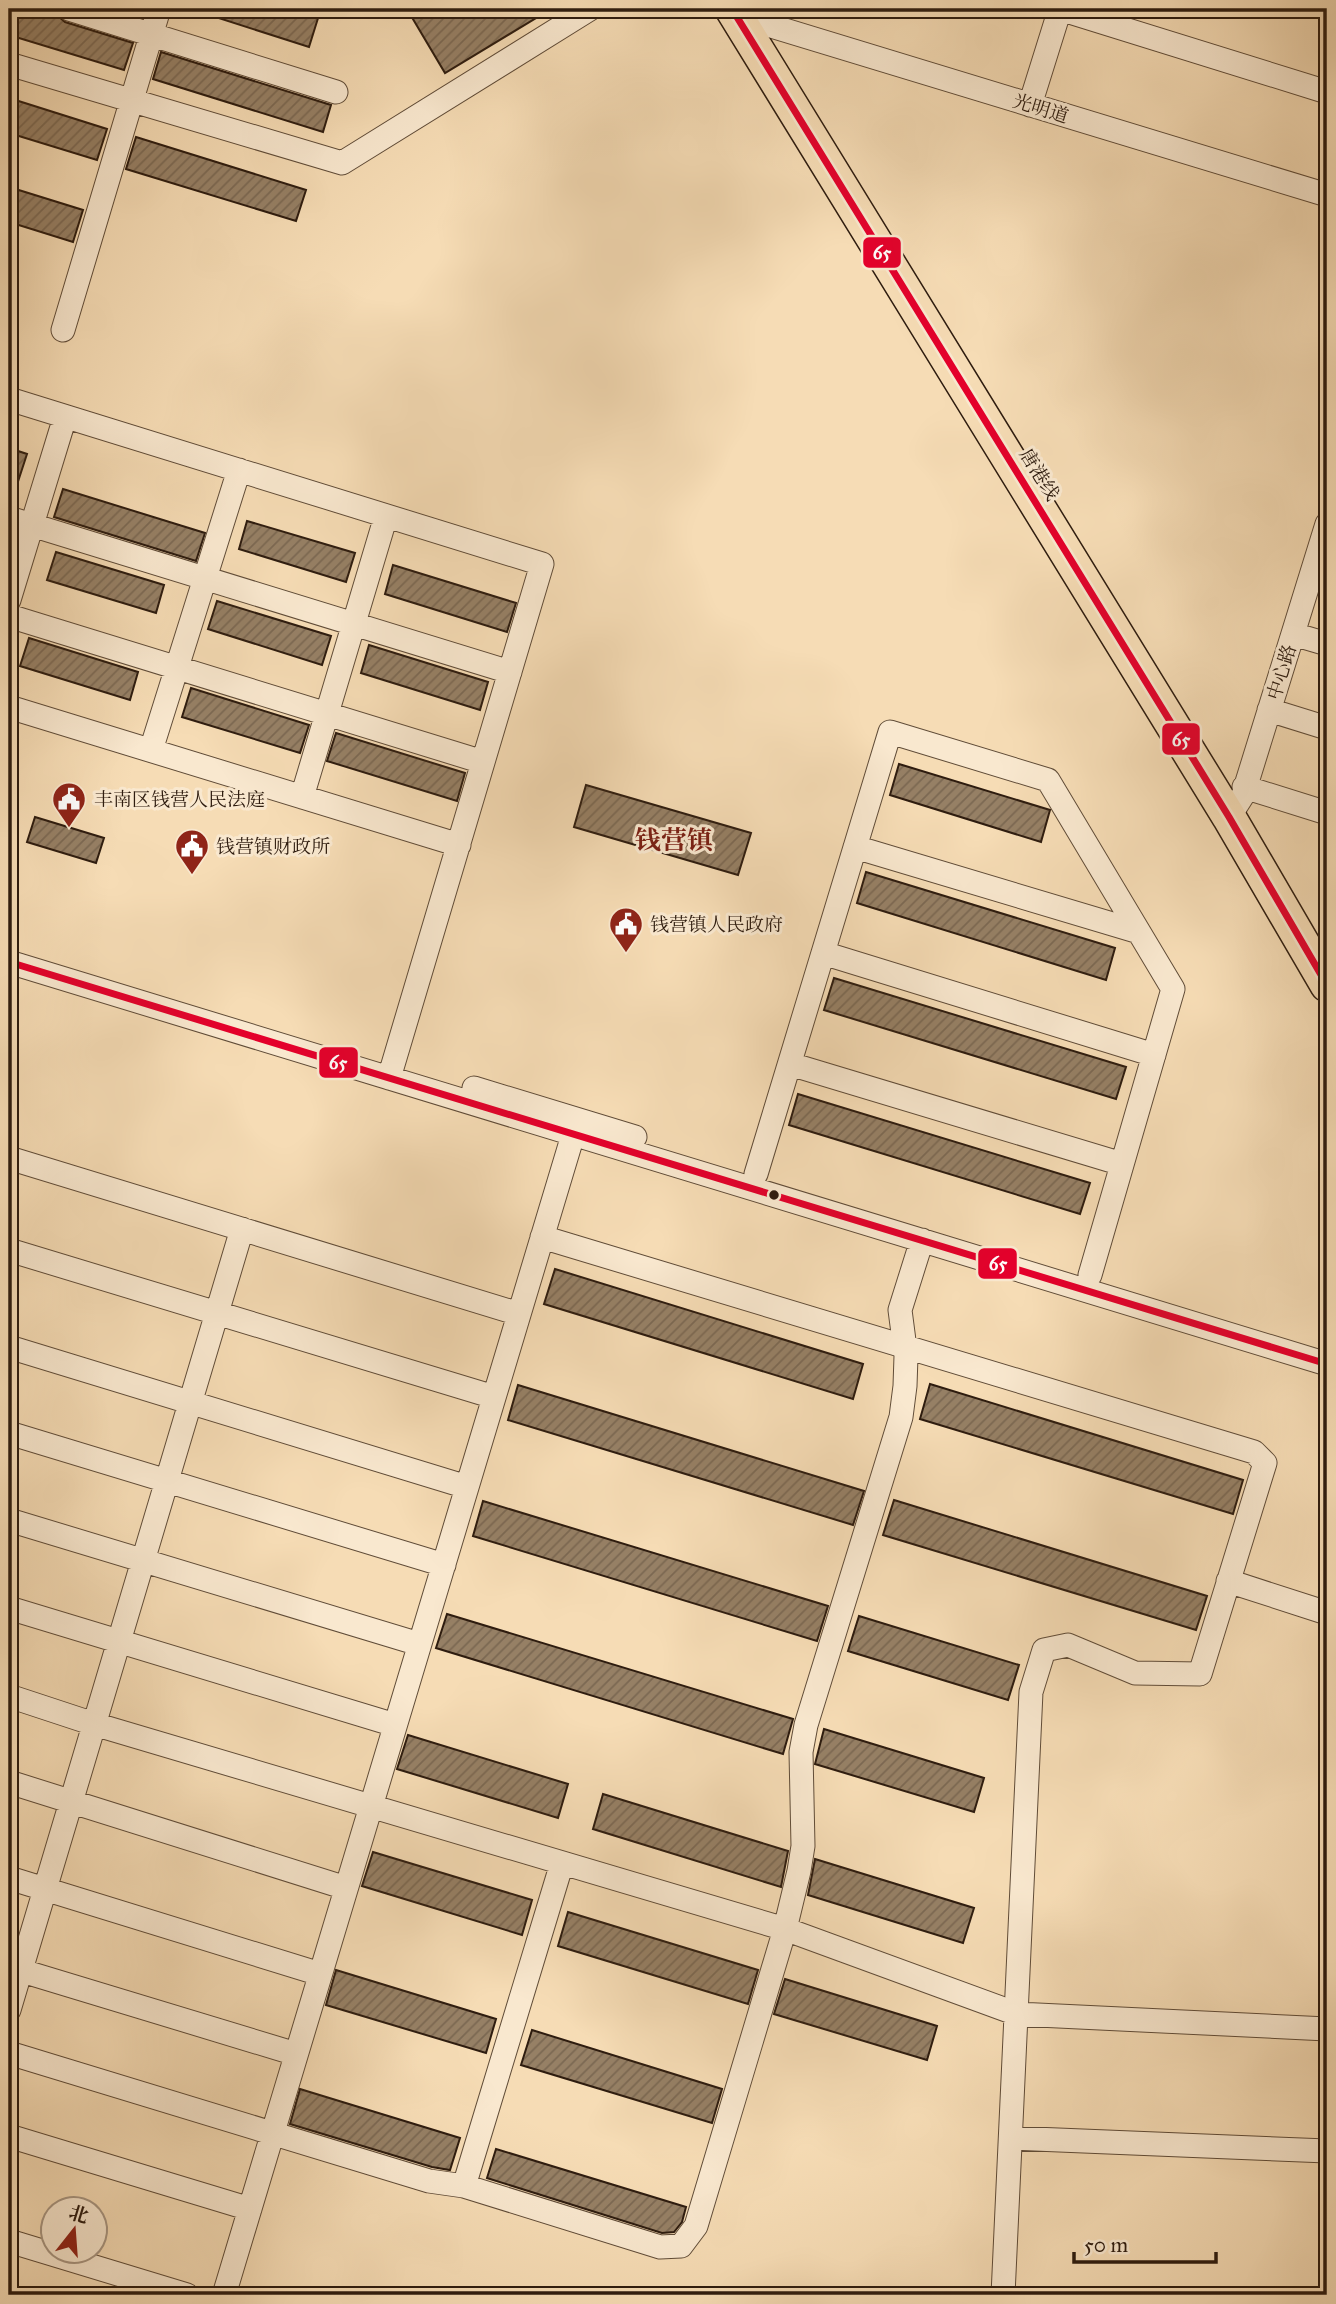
<svg xmlns="http://www.w3.org/2000/svg" width="1336" height="2304" font-family="'IM FELL Great Primer','Noto Serif SC',serif">
<style>
.building{fill:url(#building-hatch);stroke:#2e1c0f;stroke-width:2}
.lines{fill:none;stroke-linecap:round;stroke-linejoin:round}
.minor-casing{stroke:#604c38;stroke-width:25}
.highway-casing{stroke:#2e1c0f;stroke-width:36}
.minor{stroke:#f9e8cf;stroke-width:23}
.highway{stroke:#f6dcb5;stroke-width:33}
.bus-1-casing{stroke:#f9e8cf;stroke-width:12}
.bus-1{stroke:#e4002b;stroke-width:7}
.bus-dot{fill:#2e1c0f;stroke:#f9e8cf;stroke-width:2.5}
.labels{text-anchor:middle;stroke-width:6;stroke-linejoin:round;paint-order:stroke}
.street-label{font-size:19px;fill:#2e1c0f;stroke:#f9e8cf}
.poi-label{font-size:19px;fill:#2e1c0f;stroke:#f9e8cf;text-anchor:start}
.district-label{font-size:26px;font-weight:bold;fill:#7a1f14;stroke:#f9e8cf}
.line-badge{stroke:#f9e8cf;stroke-width:2.5}
.badge-label{font-size:19px;text-anchor:middle;font-weight:bold;fill:#fff}
</style>
<defs>
<pattern id="building-hatch" width="6" height="6" patternUnits="userSpaceOnUse" patternTransform="scale(1.75)"><rect width="6" height="6" fill="#968065"/><path d="M-1 1l2-2M0 6l6-6M5 7l2-2" fill="none" stroke="#7b6852"/></pattern>
</defs>
<rect width="100%" height="100%" fill="#f6dcb5"/>
<filter id="stains"><feTurbulence type="fractalNoise" baseFrequency=".00286" numOctaves="4"/><feColorMatrix values="0 0 0 0 .2 0 0 0 0 .09 0 0 0 0 .02 0 0 0 .5 -.17"/></filter>
<radialGradient id="worn" r=".72"><stop offset=".6" stop-color="#630" stop-opacity="0"/><stop offset="1" stop-color="#630" stop-opacity=".3"/></radialGradient>
<!-- building -->
<path class="building" d="M9 9H36L57 15 65 22 133 43 124 70 9 35Z
M200 9H299L319 15 309 47 200 12Z
M407 9H551L445 73Z
M161 52 331 105 323 132 153 79Z
M9 98 107 129 97 160 9 133Z
M136 137 306 190 296 221 126 169Z
M9 187 83 210 73 242 9 222Z
M9 448 27 454 12 500 9 499Z
M63 489 205 533 196 561 54 517Z
M247 521 355 553 346 582 239 549Z
M56 552 164 585 156 613 47 580Z
M393 565 516 603 507 632 385 594Z
M217 601 331 636 322 665 208 629Z
M29 638 138 672 130 700 20 666Z
M369 645 488 682 480 710 361 673Z
M191 688 309 725 300 753 182 717Z
M336 733 465 773 457 801 327 761Z
M899 764 1050 810 1041 842 890 795Z
M586 785 751 833 738 875 574 827Z
M35 817 104 838 96 863 27 842Z
M866 872 1115 948 1106 980 857 903Z
M834 978 1126 1067 1116 1099 824 1010Z
M798 1094 1090 1183 1080 1214 789 1125Z
M555 1269 863 1364 853 1399 544 1304Z
M930 1384 1243 1480 1233 1514 920 1419Z
M518 1385 864 1491 853 1525 508 1420Z
M894 1500 1207 1596 1196 1630 883 1535Z
M483 1501 828 1606 817 1641 473 1536Z
M447 1614 793 1719 783 1754 436 1648Z
M859 1616 1019 1665 1008 1700 848 1651Z
M824 1729 984 1778 974 1812 815 1764Z
M408 1735 568 1784 558 1818 397 1769Z
M603 1794 788 1851 781 1887 593 1829Z
M373 1852 532 1900 522 1935 362 1886Z
M815 1859 974 1908 963 1943 808 1895Z
M568 1912 758 1970 748 2004 558 1946Z
M336 1970 496 2019 486 2053 326 2005Z
M785 1979 937 2026 927 2060 774 2014Z
M532 2030 722 2089 712 2123 521 2065Z
M300 2089 460 2138 450 2170 432 2167 290 2124Z
M496 2149 686 2207 682 2222 674 2232 662 2233 487 2178Z"/>
<g class="lines">
<!-- minor casing -->
<g class="minor-casing">
<path id="minor" d="M69 9 336 92
M1060 9 1327 92
M755 21 1327 195
M9 64 342 163 590 9
M1030 105 1060 9
M63 330 159 9
M9 399 542 564 389 1078
M9 518 510 672
M9 600 65 417
M9 616 483 762
M1293 634 1327 644
M9 707 459 845
M1269 710 1327 728
M151 750 239 470
M1244 787 1327 813
M302 797 386 516
M1229 817 1243 795 1327 524
M855 847 1139 932
M823 953 1154 1055
M9 962 1327 1364
M790 1064 1122 1164
M474 1088 635 1137
M9 1158 519 1314
M756 1174 890 732 1048 780 1173 989 1090 1275
M542 1237 1254 1452 1265 1463 1200 1674 1135 1673 1068 1645 1044 1650 1031 1692 1003 2295
M9 1250 494 1397
M9 1347 467 1487
M9 1433 444 1565
M9 1520 419 1644
M1228 1581 1327 1613
M9 1608 395 1725
M9 1696 94 1724 785 1929 1017 2014 1327 2029
M9 1782 346 1888
M9 1878 320 1974
M9 1967 296 2054
M9 2010 242 1229
M9 2053 429 2181 464 2186 660 2247 681 2246 696 2226 785 1929 799 1871 803 1846 801 1752 806 1725 901 1417 905 1386 906 1356 900 1310 922 1240
M9 2136 250 2209
M1011 2138 1327 2151
M464 2186 562 1863
M9 2241 187 2295
M224 2295 573 1135"/>
</g>
<!-- highway casing -->
<g class="highway-casing">
<path id="highway" d="M732 9 1229 817 1327 985"/>
</g>
<!-- minor -->
<use href="#minor" class="minor"/>
<!-- highway -->
<use href="#highway" class="highway"/>
<!-- bus-1 casing -->
<g class="bus-1-casing">
<path id="bus-1" d="M732 9 1229 817 1327 985
M9 962 1327 1364"/>
</g>
<!-- bus-1 -->
<use href="#bus-1" class="bus-1"/>
</g>
<!-- icons -->
<defs>
<g id="civic-pin" transform="scale(1.75)"><path d="M0 17L-7.5 6A9.5 9.5 0 1 1 7.5 6Z" fill="#8f2418" stroke="#f9e8cf"/><path d="M-.6-6.5H3V-4.5H.6V-3L4-1V1h2V6H-6V1h2V-1L-.6-3ZM-1.2 2.5V6h2.4V2.5Z" fill="#fff"/></g>
</defs>
<g fill-rule="evenodd">
<use href="#civic-pin" x="69" y="799"/>
<use href="#civic-pin" x="192" y="846"/>
<use href="#civic-pin" x="626" y="924"/>
</g>
<!-- markers -->
<circle class="bus-dot" cx="774" cy="1195" r="6"/>
<g class="labels">
<!-- street labels -->
<g class="street-label">
<text transform="translate(1041 108) rotate(17)" y="7">光明道</text>
<text transform="translate(1040 474) rotate(58)" y="7">唐港线</text>
<text transform="translate(1281 672) rotate(-73)" y="7">中心路</text>
</g>
<!-- poi labels -->
<g class="poi-label">
<text x="94" y="806">丰南区钱营人民法庭</text>
<text x="216" y="853">钱营镇财政所</text>
<text x="650" y="931">钱营镇人民政府</text>
</g>
<!-- district labels -->
<g class="district-label">
<text x="674" y="849">钱营镇</text>
</g>
</g>
<g class="line-badge">
<rect x="862" y="236" width="40" height="33" rx="7" fill="#e4002b"/>
<rect x="1161" y="722" width="40" height="34" rx="7" fill="#e4002b"/>
<rect x="318" y="1046" width="41" height="33" rx="7" fill="#e4002b"/>
<rect x="977" y="1247" width="41" height="33" rx="7" fill="#e4002b"/>
</g>
<g class="badge-label">
<text x="882" y="259">65</text>
<text x="1181" y="746">65</text>
<text x="338" y="1069">65</text>
<text x="998" y="1270">65</text>
</g>
<!-- margin -->
<rect width="1336" height="2304" fill="none" stroke="#f6dcb5" stroke-width="35"/>
<rect x="10" y="10" width="1315" height="2283" fill="none" stroke="#2e1c0f" stroke-width="3.5"/>
<rect x="18" y="18" width="1301" height="2269" fill="none" stroke="#2e1c0f" stroke-width="2"/>
<!-- north arrow -->
<g transform="translate(74 2230) rotate(17)"><circle r="33" fill="#f9e8cf" stroke="#a89682" stroke-width="2"/>
<path d="M0-5L12 26L0 18L-12 26Z" fill="#8f2418"/>
<text y="-10" font-size="19" font-weight="bold" text-anchor="middle" fill="#2e1c0f">北</text>
</g>
<!-- scale -->
<path d="M1074 2252v10h142v-10" fill="none" stroke="#2e1c0f" stroke-width="3.5"/>
<text x="1084" y="2252" font-size="21" fill="#2e1c0f" stroke="#f9e8cf" stroke-width="5" paint-order="stroke">50 m</text>
<rect width="100%" height="100%" filter="url(#stains)"/>
<rect width="100%" height="100%" fill="url(#worn)"/>
</svg>
